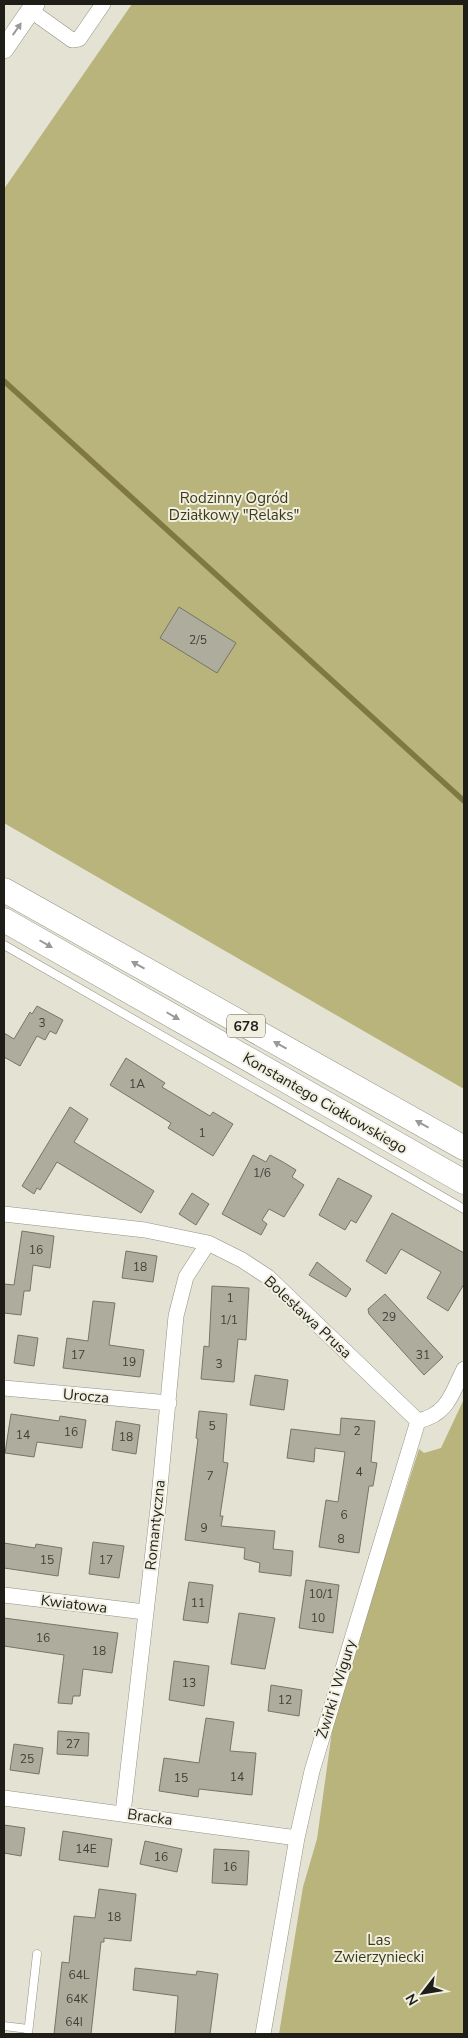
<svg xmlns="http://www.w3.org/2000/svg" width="468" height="2038" font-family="'Nunito Sans',sans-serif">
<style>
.green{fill:#b9b37c}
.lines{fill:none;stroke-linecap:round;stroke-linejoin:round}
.stream{stroke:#7f7941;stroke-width:5.5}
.building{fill:#adac9d;stroke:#767567}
.service-casing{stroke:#939284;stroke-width:9}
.minor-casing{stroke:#939284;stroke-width:16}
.tertiary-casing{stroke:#939284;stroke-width:20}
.primary-casing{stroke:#939284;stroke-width:25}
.service{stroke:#fff;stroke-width:8}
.minor{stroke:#fff;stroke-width:15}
.tertiary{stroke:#fff;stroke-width:19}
.primary{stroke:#fff;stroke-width:24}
.oneway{fill:#9a9997}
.labels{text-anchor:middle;stroke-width:4;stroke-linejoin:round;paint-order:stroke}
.number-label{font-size:12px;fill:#424139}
.shield{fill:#f0efe0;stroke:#5d5c54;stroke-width:1}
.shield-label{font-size:14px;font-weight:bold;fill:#1e1d18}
.park-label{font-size:15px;fill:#3d3917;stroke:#f0efe0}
.street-label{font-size:15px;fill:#1e1d18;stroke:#f0efe0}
</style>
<rect width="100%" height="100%" fill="#e3e2d3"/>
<!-- green -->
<path class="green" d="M132 4H464V1089L4 823V189Z
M464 1399V2034H279L303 1887 317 1839 334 1717 419 1449 424 1453 441 1448Z"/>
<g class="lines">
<!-- stream -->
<path class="stream" d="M4 381 464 801"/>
</g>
<!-- building -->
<path class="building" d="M179 607 236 643 217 673 160 638Z
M37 1006 63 1020 56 1034 50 1031 45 1040 37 1036 20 1066 4 1057V1033L14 1039 30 1012 32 1014Z
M126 1058 165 1083 162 1087 210 1116 213 1112 233 1124 213 1156 168 1128 171 1123 110 1085Z
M70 1107 88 1119 74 1142 154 1191 141 1213 57 1162 40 1190 37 1188 34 1194 22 1186Z
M253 1155 266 1162 270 1155 283 1162 296 1170 292 1177 304 1185 284 1217 269 1209 262 1220 267 1224 261 1235 222 1214Z
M338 1178 372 1196 356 1223 351 1220 345 1230 319 1215Z
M192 1193 209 1204 196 1225 179 1214Z
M392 1213 464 1253V1284L448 1311 427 1298 441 1272 401 1249 386 1274 366 1261Z
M22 1231 54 1236 50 1268 33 1265 30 1291H24L21 1315 4 1313V1284L14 1285Z
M126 1251 157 1256 153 1282 122 1278Z
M317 1262 351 1289 346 1297 309 1275Z
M212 1286 249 1288 246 1340 238 1339 234 1382 201 1379 204 1346 209 1347Z
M385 1294 443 1357 424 1375 369 1314 368 1309Z
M93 1301 115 1303 109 1345 144 1350 140 1377 63 1368 67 1338 88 1341Z
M18 1335 38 1338 34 1366 14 1363Z
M255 1375 288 1380 284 1410 250 1405Z
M199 1411 227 1414 223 1462 228 1463 220 1516H223L221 1526 275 1531 273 1549 293 1551 291 1576 259 1572 260 1563 244 1559 245 1548 185 1540 198 1439 196 1438Z
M11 1414 59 1421 60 1416 86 1420 82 1448 37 1442 34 1457 5 1453Z
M341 1418 375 1421 371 1462 377 1463 373 1486H369L359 1553 319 1547 326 1500 338 1502 345 1452 315 1448 314 1462 287 1458 291 1429 340 1435Z
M116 1421 140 1425 136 1454 112 1450Z
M93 1542 124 1546 119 1578 89 1574Z
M4 1543 35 1548 36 1544 62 1548 58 1576 4 1568Z
M306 1580 339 1585 333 1633 299 1628Z
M189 1582 213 1585 208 1623 183 1620Z
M239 1613 275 1618 265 1669 231 1664Z
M4 1618 118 1633 112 1673 83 1669 80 1696H73L72 1704 58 1703 64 1655 4 1646Z
M174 1661 209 1666 204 1706 169 1700Z
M271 1685 302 1690 299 1716 268 1711Z
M206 1718 234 1722 230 1751 256 1753 252 1795 199 1789 198 1797 159 1791 164 1758 199 1763Z
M58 1731 89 1733 88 1756 57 1754Z
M14 1744 43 1748 39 1774 10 1770Z
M4 1825 25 1828 21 1856 4 1853Z
M63 1831 112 1839 108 1867 59 1860Z
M145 1841 182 1849 177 1872 140 1864Z
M214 1849 249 1851 247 1885 212 1883Z
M99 1889 136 1894 131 1941 104 1938V1942H101L91 2034H54L62 1962 69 1963 74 1916 95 1918Z
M135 1968 196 1975 197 1971 218 1974 210 2034H175L178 1996 133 1990Z"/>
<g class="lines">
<!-- service casing -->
<g class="service-casing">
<path id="service" d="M4 945 464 1209
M4 2026 28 2029
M28 2034 37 1954"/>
</g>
<!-- minor casing -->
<g class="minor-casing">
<path id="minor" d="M30 10 72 40 79 39 103 4
M4 1214 145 1230 208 1243 242 1260 268 1277 418 1421
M4 1388 169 1403
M4 1595 145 1612
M4 1798 297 1838
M123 1813 158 1508 176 1316 186 1277 208 1243
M263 2034 297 1838 312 1771 418 1421C448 1414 451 1395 464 1369"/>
</g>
<!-- tertiary casing -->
<g class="tertiary-casing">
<path id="tertiary" d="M4 49 35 4"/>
</g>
<!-- primary casing -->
<g class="primary-casing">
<path id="primary" d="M4 890 464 1148
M4 920 464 1182"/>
</g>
<!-- service -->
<use href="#service" class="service"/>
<!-- minor -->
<use href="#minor" class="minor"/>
<!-- tertiary -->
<use href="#tertiary" class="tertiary"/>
<!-- primary -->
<use href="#primary" class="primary"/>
</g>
<!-- one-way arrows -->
<defs><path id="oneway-solid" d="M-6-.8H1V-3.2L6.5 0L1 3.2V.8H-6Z" transform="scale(1.25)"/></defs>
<g class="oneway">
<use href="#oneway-solid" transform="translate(17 29) rotate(-55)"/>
<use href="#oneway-solid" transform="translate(46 944) rotate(30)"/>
<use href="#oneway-solid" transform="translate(138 965) rotate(-151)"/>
<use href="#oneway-solid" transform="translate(173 1016) rotate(30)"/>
<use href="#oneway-solid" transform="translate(280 1045) rotate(-151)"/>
<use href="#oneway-solid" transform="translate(422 1124) rotate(-151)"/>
</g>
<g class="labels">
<!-- number labels -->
<g class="number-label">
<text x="198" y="644">2/5</text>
<text x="42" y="1027">3</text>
<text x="137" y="1088">1A</text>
<text x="202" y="1137">1</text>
<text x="262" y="1177">1/6</text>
<text x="36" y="1254">16</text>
<text x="140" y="1271">18</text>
<text x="230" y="1302">1</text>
<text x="389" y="1321">29</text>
<text x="229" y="1324">1/1</text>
<text x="78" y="1359">17</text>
<text x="423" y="1359">31</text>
<text x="129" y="1366">19</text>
<text x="219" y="1368">3</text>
<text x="212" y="1430">5</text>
<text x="357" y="1435">2</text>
<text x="71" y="1436">16</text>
<text x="23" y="1439">14</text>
<text x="126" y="1441">18</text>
<text x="359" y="1476">4</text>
<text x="210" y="1480">7</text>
<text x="344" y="1519">6</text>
<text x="204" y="1532">9</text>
<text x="341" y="1543">8</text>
<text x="47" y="1564">15</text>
<text x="106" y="1564">17</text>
<text x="321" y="1598">10/1</text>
<text x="198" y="1607">11</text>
<text x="318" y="1622">10</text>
<text x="43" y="1642">16</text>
<text x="99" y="1655">18</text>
<text x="189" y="1687">13</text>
<text x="285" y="1704">12</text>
<text x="73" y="1748">27</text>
<text x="27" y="1763">25</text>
<text x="237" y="1781">14</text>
<text x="181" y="1782">15</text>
<text x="86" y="1853">14E</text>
<text x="161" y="1861">16</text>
<text x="230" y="1871">16</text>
<text x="114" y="1921">18</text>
<text x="79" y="1979">64L</text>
<text x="77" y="2003">64K</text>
<text x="74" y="2026">64I</text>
</g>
<!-- shield labels -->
<rect class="shield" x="227" y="1014.5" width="38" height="23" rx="4"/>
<g class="shield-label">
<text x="246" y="1031">678</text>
</g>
<!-- park labels -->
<g class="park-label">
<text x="234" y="503">Rodzinny Ogród<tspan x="234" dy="17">Działkowy "Relaks"</tspan></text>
<text x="379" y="1945">Las<tspan x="379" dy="17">Zwierzyniecki</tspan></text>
</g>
<!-- street labels -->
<g class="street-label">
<text transform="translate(325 1103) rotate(30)" y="5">Konstantego Ciołkowskiego</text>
<text transform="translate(308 1317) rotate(43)" y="5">Bolesława Prusa</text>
<text transform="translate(86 1396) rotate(5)" y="5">Urocza</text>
<text transform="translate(155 1525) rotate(-84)" y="5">Romantyczna</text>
<text transform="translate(74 1604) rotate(7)" y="5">Kwiatowa</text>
<text transform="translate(336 1689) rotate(-73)" y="5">Żwirki i Wigury</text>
<text transform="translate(150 1817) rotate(8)" y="5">Bracka</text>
</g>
</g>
<!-- border -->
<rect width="468" height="2038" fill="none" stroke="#1e1d18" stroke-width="10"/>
<!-- north arrow -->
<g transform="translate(423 1993) rotate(239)" stroke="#f0efe0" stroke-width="4" paint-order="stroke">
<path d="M0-4L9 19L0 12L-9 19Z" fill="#1e1d18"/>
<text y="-8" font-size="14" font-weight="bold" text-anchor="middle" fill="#1e1d18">N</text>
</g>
</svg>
